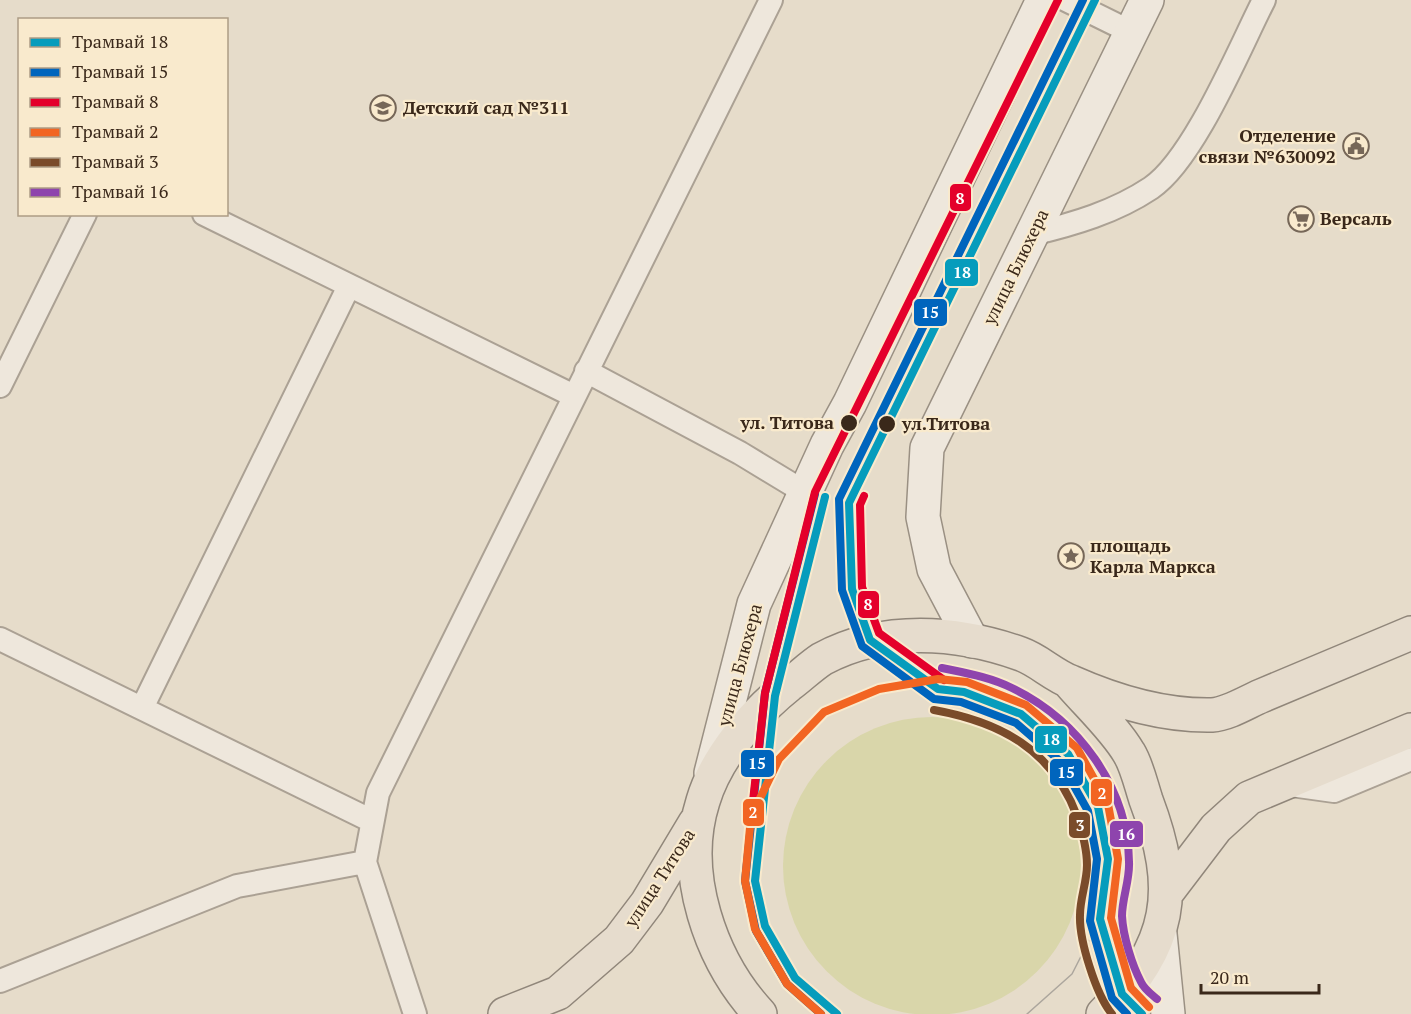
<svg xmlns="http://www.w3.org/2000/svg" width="1411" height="1014" font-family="'PT Serif',serif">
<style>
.green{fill:#d9d6aa}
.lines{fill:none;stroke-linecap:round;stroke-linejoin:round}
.lane-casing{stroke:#aba194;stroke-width:26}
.secondary-casing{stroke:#9a9083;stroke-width:36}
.primary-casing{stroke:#90867a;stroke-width:36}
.lane{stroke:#eee7dc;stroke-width:22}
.secondary{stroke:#eee7dc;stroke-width:33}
.primary{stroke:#e6dccd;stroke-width:33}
.tram{stroke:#aca69d;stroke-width:1.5}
.tram-1-casing{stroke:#f9eacd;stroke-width:12}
.tram-2-casing{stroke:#f9eacd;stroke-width:12}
.tram-3-casing{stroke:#f9eacd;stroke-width:12}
.tram-4-casing{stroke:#f9eacd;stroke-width:12}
.tram-5-casing{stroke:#f9eacd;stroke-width:12}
.tram-6-casing{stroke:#f9eacd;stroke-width:12}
.tram-1{stroke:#069cbc;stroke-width:8}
.tram-2{stroke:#0065bd;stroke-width:8}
.tram-3{stroke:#e4002b;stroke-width:8}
.tram-4{stroke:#f26522;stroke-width:8}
.tram-5{stroke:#7a4b2a;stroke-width:8}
.tram-6{stroke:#8e44ad;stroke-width:8}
.stop-dot{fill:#3a281a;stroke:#f9eacd;stroke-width:2}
.labels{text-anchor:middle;stroke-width:4.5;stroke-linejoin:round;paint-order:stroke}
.poi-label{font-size:18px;font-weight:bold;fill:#3a281a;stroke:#f9eacd;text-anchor:start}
.street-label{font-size:18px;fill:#3a281a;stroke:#f9eacd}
.stop-label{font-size:18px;font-weight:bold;fill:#3a281a;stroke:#f9eacd;text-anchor:end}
.line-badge{stroke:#f9eacd;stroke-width:2}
.badge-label{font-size:16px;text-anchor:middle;font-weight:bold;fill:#fff}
</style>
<rect width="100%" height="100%" fill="#e6dcca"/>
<!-- green -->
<path class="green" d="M783 866a149 149 0 1 1 298 0a149 149 0 1 1-298 0Z"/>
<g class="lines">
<!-- lane casing -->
<g class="lane-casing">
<path id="lane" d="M1066 0 1131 32
M204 214 574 396
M1032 234C1074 224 1115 212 1151 188 1194 159 1239 49 1264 0
M586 371 740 453 806 493
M0 386 85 214
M0 639 372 821
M142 708 349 286
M1284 784 1334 791 1411 759
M0 981 237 886 365 862
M415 1014 365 862 378 793 771 0"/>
</g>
<!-- secondary casing -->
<g class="secondary-casing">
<path id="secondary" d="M972 641 934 569 923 517 927 448 1147 0
M711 773 754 604 827 445 850 403 1043 0
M1160 934 1168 1014"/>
</g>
<!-- primary casing -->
<g class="primary-casing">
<path id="primary" d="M1070 683C1088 704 1115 729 1129 753 1137 766 1141 785 1146 800 1180 890 1172 945 1103 1014
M1168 891 1216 828 1249 798 1411 730
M505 1014 558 993 619 940 647 903 695 823
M760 1014C710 960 680 873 703 801 716 757 754 713 789 685 800 677 811 666 822 659 883 626 957 631 1021 654 1038 660 1053 675 1071 682 1116 702 1163 716 1212 715 1228 714 1247 702 1261 696 1311 675 1361 654 1411 633"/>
</g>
<!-- lane -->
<use href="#lane" class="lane"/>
<!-- secondary -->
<use href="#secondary" class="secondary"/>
<!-- primary -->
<use href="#primary" class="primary"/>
<!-- tram -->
<path class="tram" d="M1027 1014 1072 974 1100 919"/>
<!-- tram-1 casing -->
<g class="tram-1-casing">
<path id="tram-1" d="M1095 0 849 503 852 589 870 640 938 689 964 692 1021 714 1068 754 1098 807 1108 859 1100 919 1122 994 1142 1014
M825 497 775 696 755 881 765 926 795 978 837 1014"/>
</g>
<!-- tram-2 casing -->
<g class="tram-2-casing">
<path id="tram-2" d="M1083 0 839 499 842 590 862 646 934 699 961 702 1016 723 1060 761 1088 811 1097 859 1090 921 1112 998 1127 1014
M815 494 765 693 745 881 756 931 787 984 821 1014"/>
</g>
<!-- tram-3 casing -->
<g class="tram-3-casing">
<path id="tram-3" d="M864 496 860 505 862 587 879 633 944 680
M751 819 765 693 815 492 1058 0"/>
</g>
<!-- tram-4 casing -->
<g class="tram-4-casing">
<path id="tram-4" d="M821 1014 787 984 755 929 745 881 751 817 779 759 824 712 879 689 938 679 967 682 1026 705 1077 748 1108 804 1118 859 1111 918 1131 988 1149 1007"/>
</g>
<!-- tram-5 casing -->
<g class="tram-5-casing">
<path id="tram-5" d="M934 710C1000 722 1052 749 1077 816 1082 831 1087 849 1087 865 1087 882 1080 898 1080 915 1079 940 1096 995 1112 1014"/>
</g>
<!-- tram-6 casing -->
<g class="tram-6-casing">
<path id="tram-6" d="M942 668C966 673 990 677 1012 688 1078 720 1128 787 1129 862 1130 880 1122 898 1122 916 1123 936 1132 965 1141 982 1144 989 1151 994 1157 999"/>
</g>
<!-- tram-1 -->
<use href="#tram-1" class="tram-1"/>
<!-- tram-2 -->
<use href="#tram-2" class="tram-2"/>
<!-- tram-3 -->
<use href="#tram-3" class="tram-3"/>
<!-- tram-4 -->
<use href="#tram-4" class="tram-4"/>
<!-- tram-5 -->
<use href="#tram-5" class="tram-5"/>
<!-- tram-6 -->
<use href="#tram-6" class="tram-6"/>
</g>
<!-- icons -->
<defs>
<g id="school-ring" transform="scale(1.35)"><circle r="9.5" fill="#f9eacd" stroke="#766758" stroke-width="1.5"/><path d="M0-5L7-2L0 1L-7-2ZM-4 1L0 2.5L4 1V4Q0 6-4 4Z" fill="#766758"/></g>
<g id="civic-ring" transform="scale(1.35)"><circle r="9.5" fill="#f9eacd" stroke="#766758" stroke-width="1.5"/><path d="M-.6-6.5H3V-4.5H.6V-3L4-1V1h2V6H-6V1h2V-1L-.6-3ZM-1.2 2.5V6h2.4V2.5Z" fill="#766758"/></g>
<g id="supermarket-ring" transform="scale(1.35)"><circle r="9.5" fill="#f9eacd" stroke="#766758" stroke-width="1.5"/><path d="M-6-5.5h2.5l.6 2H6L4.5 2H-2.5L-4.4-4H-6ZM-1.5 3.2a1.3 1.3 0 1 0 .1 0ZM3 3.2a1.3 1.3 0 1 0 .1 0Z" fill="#766758"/></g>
<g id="sight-ring" transform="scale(1.35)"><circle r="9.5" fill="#f9eacd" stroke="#766758" stroke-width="1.5"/><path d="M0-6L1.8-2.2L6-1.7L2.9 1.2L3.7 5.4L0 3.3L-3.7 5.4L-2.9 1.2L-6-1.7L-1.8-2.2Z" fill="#766758"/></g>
</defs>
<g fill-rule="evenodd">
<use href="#school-ring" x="383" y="108"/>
<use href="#civic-ring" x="1356" y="146"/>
<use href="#supermarket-ring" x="1301" y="219"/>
<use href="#sight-ring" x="1071" y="556"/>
</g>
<!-- markers -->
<g class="stop-dot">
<circle cx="849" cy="423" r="9"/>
<circle cx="887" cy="424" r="9"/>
</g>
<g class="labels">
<!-- poi labels -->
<g class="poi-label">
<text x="403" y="114">Детский сад №311</text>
<text x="1336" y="142" text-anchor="end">Отделение<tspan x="1336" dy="21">связи №630092</tspan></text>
<text x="1320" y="225">Версаль</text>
<text x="1090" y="552">площадь<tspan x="1090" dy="21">Карла Маркса</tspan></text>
</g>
<!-- street labels -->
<g class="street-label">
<text transform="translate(1016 267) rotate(-64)" y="6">улица Блюхера</text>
<text transform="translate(740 665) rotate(-75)" y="6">улица Блюхера</text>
<text transform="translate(660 878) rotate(-57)" y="6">улица Титова</text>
</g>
<!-- stop labels -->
<g class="stop-label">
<text x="834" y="429">ул. Титова</text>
<text x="902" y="430" text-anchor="start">ул.Титова</text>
</g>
</g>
<g class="line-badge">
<rect x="949" y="183" width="23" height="29" rx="6" fill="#e4002b"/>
<rect x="944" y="258" width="35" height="29" rx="6" fill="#069cbc"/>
<rect x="913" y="298" width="35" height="29" rx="6" fill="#0065bd"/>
<rect x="857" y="590" width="23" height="29" rx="6" fill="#e4002b"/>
<rect x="1034" y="725" width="34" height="29" rx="6" fill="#069cbc"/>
<rect x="740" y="749" width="35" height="29" rx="6" fill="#0065bd"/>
<rect x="1049" y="758" width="35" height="29" rx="6" fill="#0065bd"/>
<rect x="1090" y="778" width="23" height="29" rx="6" fill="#f26522"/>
<rect x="742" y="798" width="23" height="29" rx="6" fill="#f26522"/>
<rect x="1068" y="811" width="23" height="28" rx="6" fill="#7a4b2a"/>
<rect x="1109" y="820" width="35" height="28" rx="6" fill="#8e44ad"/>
</g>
<g class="badge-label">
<text x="960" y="204">8</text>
<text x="962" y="278">18</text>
<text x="930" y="318">15</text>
<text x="868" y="610">8</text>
<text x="1051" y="745">18</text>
<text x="757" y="769">15</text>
<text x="1066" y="778">15</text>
<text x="1102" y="799">2</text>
<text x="753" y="818">2</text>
<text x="1080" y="831">3</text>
<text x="1126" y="840">16</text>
</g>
<!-- legend -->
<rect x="18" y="18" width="210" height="198" fill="#f9eacd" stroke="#ad9c85" stroke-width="1.5"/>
<rect x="30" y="38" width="30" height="9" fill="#069cbc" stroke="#ad9c85" stroke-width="1.5"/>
<text x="72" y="48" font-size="18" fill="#3a281a">Трамвай 18</text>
<rect x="30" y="68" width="30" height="9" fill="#0065bd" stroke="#ad9c85" stroke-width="1.5"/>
<text x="72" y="78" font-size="18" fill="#3a281a">Трамвай 15</text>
<rect x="30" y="98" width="30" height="9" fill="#e4002b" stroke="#ad9c85" stroke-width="1.5"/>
<text x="72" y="108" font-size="18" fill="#3a281a">Трамвай 8</text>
<rect x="30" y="128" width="30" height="9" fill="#f26522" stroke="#ad9c85" stroke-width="1.5"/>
<text x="72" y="138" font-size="18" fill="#3a281a">Трамвай 2</text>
<rect x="30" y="158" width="30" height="9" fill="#7a4b2a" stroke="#ad9c85" stroke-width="1.5"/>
<text x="72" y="168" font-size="18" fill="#3a281a">Трамвай 3</text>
<rect x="30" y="188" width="30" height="9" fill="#8e44ad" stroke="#ad9c85" stroke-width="1.5"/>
<text x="72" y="198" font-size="18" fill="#3a281a">Трамвай 16</text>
<!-- scale -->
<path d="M1201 984v9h118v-9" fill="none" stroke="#3a281a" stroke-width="3"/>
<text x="1210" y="984" font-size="18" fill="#3a281a" stroke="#f9eacd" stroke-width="4.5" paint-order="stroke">20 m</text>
</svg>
